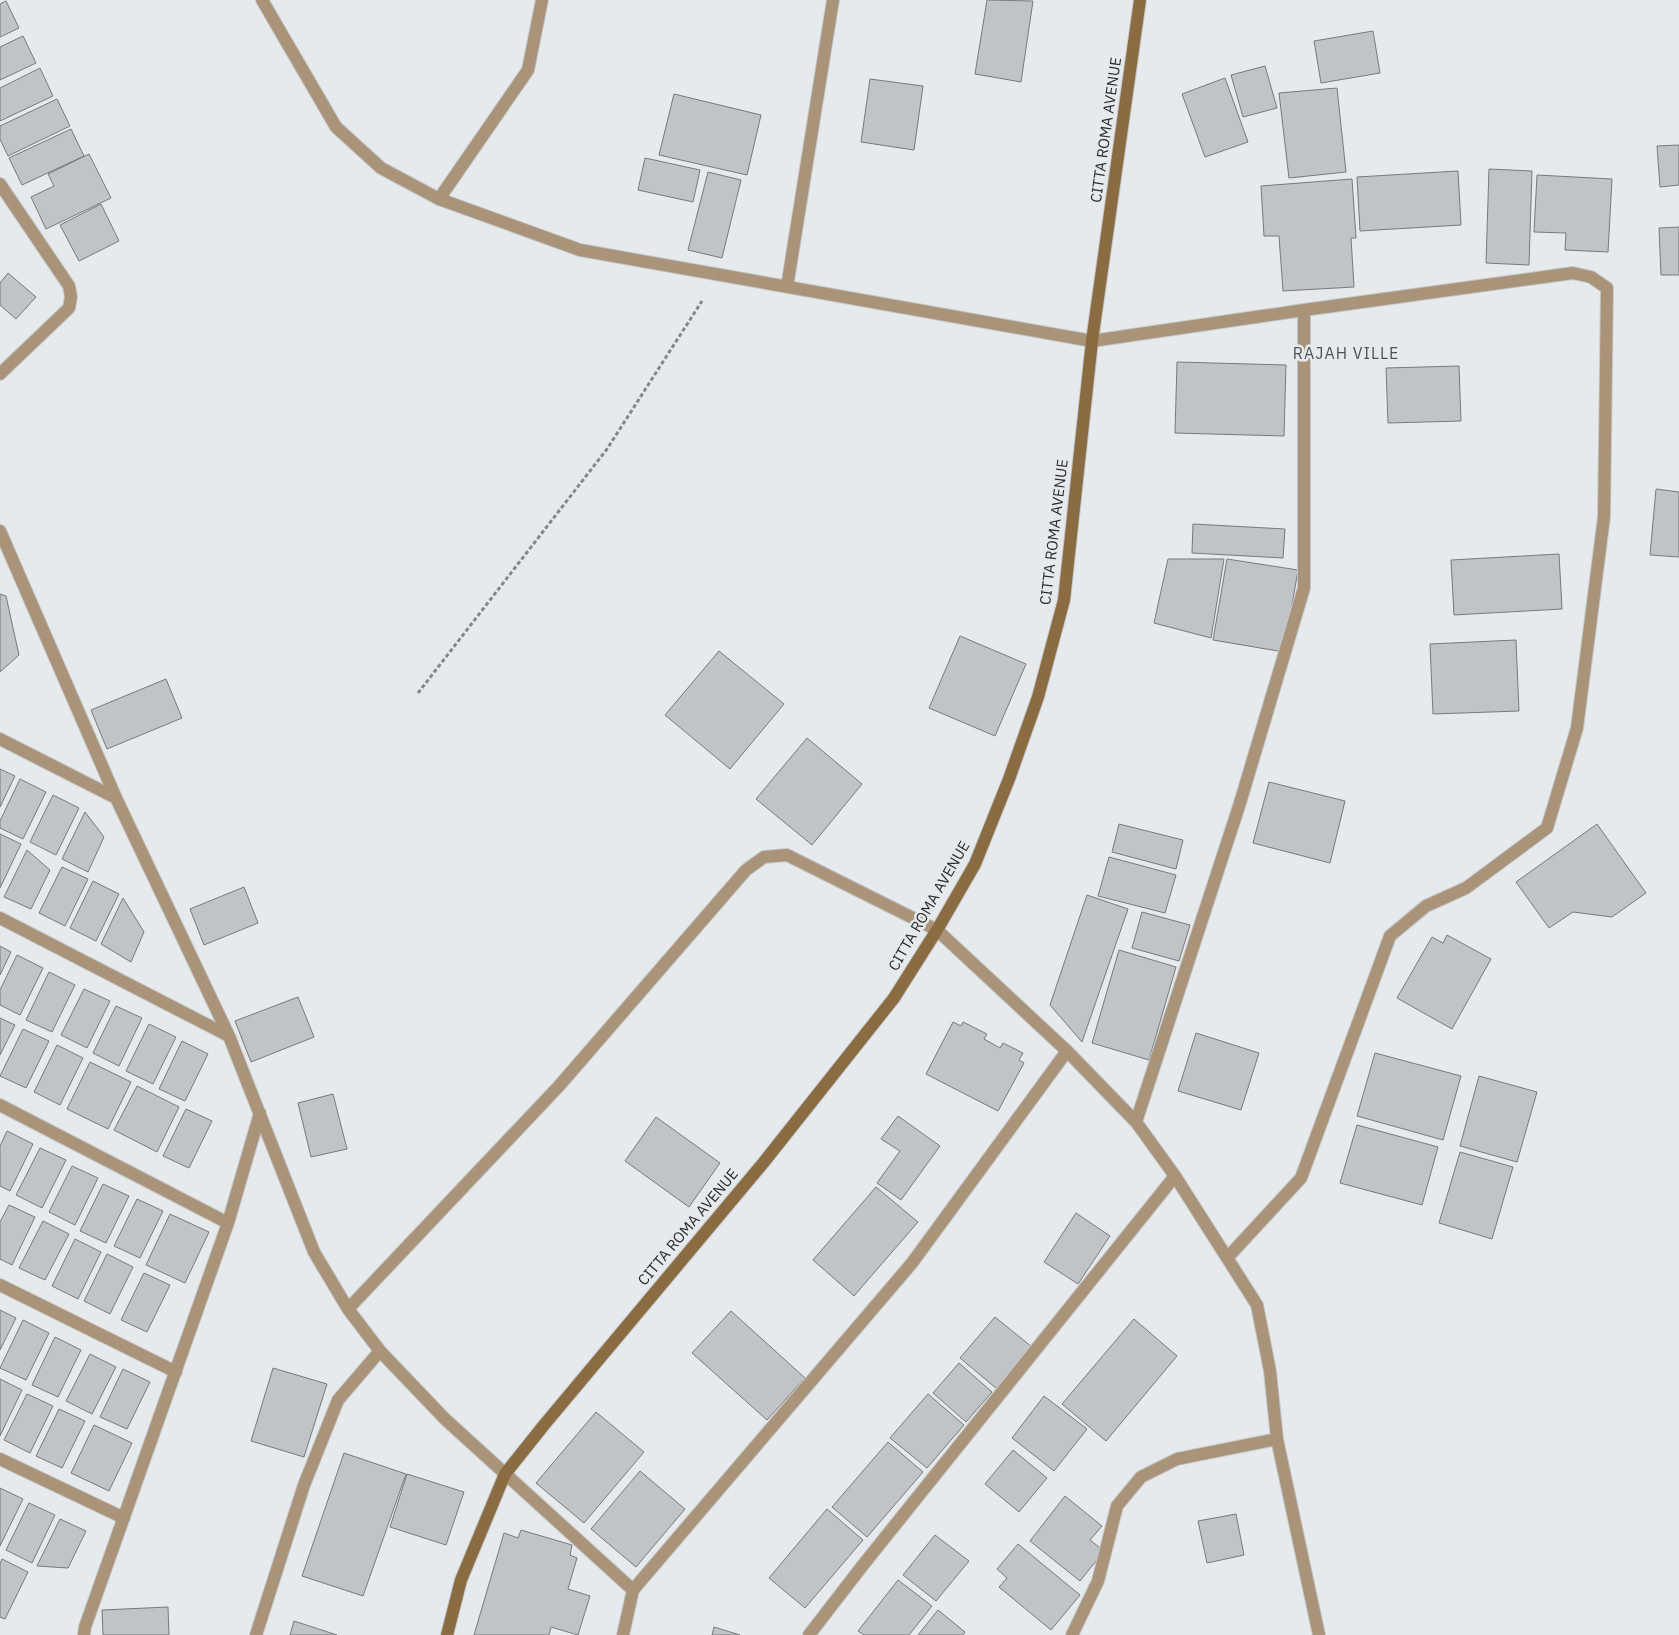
<svg xmlns="http://www.w3.org/2000/svg" width="1679" height="1635" font-family="'IBM Plex Sans',sans-serif">
<style>
.building{fill:#c0c4c7;stroke:#777a7d}
.lines{fill:none;stroke-linecap:round;stroke-linejoin:round}
.street-casing{stroke:#c4c8ca;stroke-width:14}
.secondary-casing{stroke:#c4c8ca;stroke-width:14}
.path{stroke:#858789;stroke-width:3;stroke-dasharray:4 2.5;stroke-linecap:butt}
.street{stroke:#aa9479;stroke-width:12}
.secondary{stroke:#8b6b42;stroke-width:12}
.labels{text-anchor:middle;stroke-width:5;stroke-linejoin:round;paint-order:stroke}
.street-label{font-size:15px;fill:#2a2b2c;stroke:#e6eaed}
.neighbourhood-label{font-size:16px;letter-spacing:1px;fill:#505356;stroke:#e6eaed}
</style>
<rect width="100%" height="100%" fill="#e6eaed"/>
<!-- building -->
<path class="building" d="M987 0 1033 1 1021 82 975 74Z
M6 1 19 28 0 37V4Z
M1373 31 1380 73 1321 83 1314 41Z
M23 36 36 63 0 80V47Z
M1265 66 1277 108 1243 117 1231 75Z
M40 68 53 96 0 121V88Z
M1225 78 1248 142 1205 157 1182 94Z
M870 79 923 86 914 150 861 142Z
M1337 88 1346 172 1289 178 1279 93Z
M674 94 761 115 747 175 659 155Z
M57 99 70 126 8 156 0 139V126Z
M71 129 84 156 22 185 9 158Z
M1679 145V185L1660 187 1657 146Z
M89 154 111 198 46 229 31 197 54 186 48 174Z
M645 158 700 170 693 202 638 190Z
M1489 169 1532 171 1529 265 1486 263Z
M1458 171 1461 225 1360 231 1357 177Z
M708 172 741 180 722 258 688 250Z
M1537 175 1612 179 1608 252 1565 250 1566 233 1534 232Z
M1352 179 1356 238H1351L1354 287 1283 291 1279 236H1264L1261 186Z
M101 204 119 241 79 261 60 225Z
M1679 227V275H1661L1659 228Z
M8 273 36 297 16 319 0 305V283Z
M1177 362 1286 365 1284 436 1175 433Z
M1459 366 1461 421 1388 423 1386 368Z
M1656 489 1679 492V557L1650 555Z
M1193 524 1285 529 1283 558 1192 553Z
M1559 554 1562 609 1454 615 1451 560Z
M1168 559H1224L1211 638 1154 623Z
M1227 559 1298 570 1284 652 1213 640Z
M0 594 6 596 19 655 0 672Z
M960 636 1026 664 995 736 929 708Z
M1516 640 1519 711 1433 714 1430 644Z
M719 651 784 704 730 769 665 715Z
M166 679 182 718 107 749 91 710Z
M807 738 862 784 812 845 756 799Z
M0 769 15 776 0 807Z
M20 779 46 792 23 839 0 828V821Z
M1269 782 1345 801 1330 863 1253 843Z
M53 795 79 808 56 855 30 842Z
M85 812 104 837 88 872 62 859Z
M1119 824 1183 840 1176 869 1112 852Z
M1597 824 1646 893 1612 917 1573 912 1549 928 1516 882Z
M0 834 21 844 0 888Z
M27 850 50 870 31 909 4 897Z
M1109 857 1176 875 1165 913 1098 896Z
M62 867 88 879 65 926 39 913Z
M93 881 119 894 96 941 70 928Z
M244 887 258 923 204 945 190 909Z
M1087 895 1128 909 1082 1042 1050 1005Z
M123 898 144 932 131 962 101 944Z
M1142 912 1190 925 1179 961 1132 948Z
M1447 935 1491 959 1452 1029 1397 998 1432 937 1443 943Z
M0 946 11 952 0 975Z
M1119 950 1176 967 1149 1060 1092 1043Z
M17 955 43 968 20 1015 0 1005V990Z
M49 972 75 985 52 1032 26 1020Z
M84 989 110 1001 87 1048 61 1035Z
M298 997 314 1037 251 1062 235 1021Z
M116 1006 142 1018 119 1066 93 1053Z
M0 1018 15 1025 0 1055Z
M953 1022 961 1026 963 1022 987 1034 984 1039 1000 1048 1003 1043 1023 1053 1019 1060 1024 1063 998 1111 926 1074Z
M149 1024 176 1037 153 1084 126 1071Z
M23 1029 49 1041 26 1088 0 1076Z
M1196 1033 1259 1053 1241 1110 1178 1091Z
M182 1041 208 1054 185 1101 159 1089Z
M57 1045 83 1058 60 1105 34 1092Z
M1375 1053 1461 1076 1443 1140 1357 1116Z
M90 1062 131 1082 108 1129 67 1109Z
M1479 1076 1537 1092 1517 1162 1460 1146Z
M137 1086 179 1107 157 1152 114 1130Z
M333 1094 347 1149 311 1157 298 1103Z
M186 1109 212 1121 189 1168 163 1156Z
M898 1116 940 1146 901 1200 877 1183 900 1151 881 1139Z
M656 1117 720 1163 689 1207 625 1161Z
M1357 1125 1438 1147 1422 1205 1340 1183Z
M7 1131 33 1144 10 1191 0 1186V1146Z
M40 1148 66 1160 42 1208 16 1195Z
M1460 1152 1513 1167 1492 1239 1439 1223Z
M72 1166 98 1178 75 1225 49 1212Z
M103 1184 129 1196 106 1243 80 1231Z
M876 1187 918 1222 854 1296 813 1260Z
M137 1199 163 1211 140 1258 114 1246Z
M9 1205 35 1217 12 1265 0 1259V1222Z
M1076 1213 1110 1236 1078 1284 1044 1262Z
M170 1214 209 1232 185 1283 146 1265Z
M43 1221 69 1234 45 1280 19 1268Z
M75 1239 101 1252 78 1299 52 1286Z
M107 1254 133 1267 110 1314 84 1301Z
M144 1273 170 1285 147 1332 121 1320Z
M0 1310 16 1318 0 1350Z
M731 1311 805 1378 767 1420 692 1353Z
M995 1317 1032 1347 997 1389 960 1358Z
M1134 1319 1177 1356 1106 1441 1062 1404Z
M23 1320 49 1333 26 1380 0 1368Z
M55 1337 81 1350 58 1397 32 1385Z
M90 1354 116 1367 92 1414 66 1401Z
M959 1363 992 1392 966 1422 933 1393Z
M273 1368 327 1384 304 1457 251 1441Z
M123 1369 150 1382 127 1429 100 1417Z
M0 1379 22 1390 0 1436Z
M27 1394 53 1406 30 1453 4 1440Z
M928 1394 964 1425 927 1468 890 1438Z
M1044 1396 1087 1429 1054 1471 1012 1438Z
M59 1409 85 1421 62 1468 36 1456Z
M596 1412 644 1452 584 1523 536 1483Z
M94 1425 132 1443 109 1491 71 1473Z
M888 1442 923 1472 867 1537 832 1507Z
M1013 1450 1047 1478 1019 1512 985 1484Z
M344 1453 406 1474 363 1596 302 1576Z
M640 1471 685 1509 636 1567 591 1529Z
M407 1474 464 1492 446 1545 390 1527Z
M0 1488 23 1499 0 1546Z
M1065 1496 1102 1526 1090 1540 1104 1551 1080 1581 1030 1541Z
M29 1503 55 1515 32 1563 6 1550Z
M827 1509 863 1540 805 1608 769 1578Z
M1236 1514 1244 1555 1207 1563 1198 1521Z
M60 1519 86 1531 68 1568 37 1566Z
M521 1530 572 1545 570 1555 577 1558 568 1589 590 1596 578 1635 551 1627 549 1635H474L504 1533 518 1538Z
M935 1535 969 1561 936 1601 903 1575Z
M1018 1544 1080 1595 1051 1630 999 1587 1007 1578 997 1569Z
M2 1559 28 1572 5 1619 0 1617V1564Z
M898 1580 932 1606 909 1635H864L858 1631Z
M168 1607 169 1635H103L102 1610Z
M938 1610 965 1632 963 1635H918Z
M294 1621 337 1635H290Z
M714 1627 740 1635H712Z"/>
<g class="lines">
<!-- street casing -->
<g class="street-casing">
<path id="street" d="M262 0 336 127 381 168 439 199 580 250 1092 341 1304 310 1573 273 1591 277 1607 288 1604 517 1577 728 1547 828 1466 888 1426 906 1390 936 1301 1178 1228 1257
M0 184 69 286 71 297 69 308 0 374
M439 199 528 70 542 0
M787 287 833 0
M0 531 116 798 229 1036 314 1252 348 1309 380 1351 445 1419 633 1590
M0 739 116 798
M0 918 229 1036
M0 1105 228 1223
M1136 1122 1240 803 1304 588V310
M0 1285 176 1372
M348 1309 559 1086 746 870 764 857 787 855 937 930 1067 1051 1136 1122 1175 1176 1257 1305 1270 1371 1277 1439 1319 1635
M0 1459 124 1518
M84 1635 85 1627 228 1223 260 1113
M256 1635 304 1485 338 1400 380 1351
M623 1635 633 1590 912 1263 1067 1051
M809 1635 863 1565 1175 1176
M1072 1635 1098 1581 1117 1506 1141 1477 1177 1459 1277 1439"/>
</g>
<!-- secondary casing -->
<g class="secondary-casing">
<path id="secondary" d="M447 1635 461 1580 505 1474 544 1425 764 1162 894 998 937 930 975 864 1009 779 1038 697 1064 600 1092 341 1140 0"/>
</g>
<!-- path -->
<path class="path" d="M418 693 607 449 702 301"/>
<!-- street -->
<use href="#street" class="street"/>
<!-- secondary -->
<use href="#secondary" class="secondary"/>
</g>
<g class="labels">
<!-- street labels -->
<g class="street-label">
<text transform="translate(1106 130) rotate(-82)" y="5">CITTA ROMA AVENUE</text>
<text transform="translate(1054 532) rotate(-83)" y="5">CITTA ROMA AVENUE</text>
<text transform="translate(929 906) rotate(-60)" y="5">CITTA ROMA AVENUE</text>
<text transform="translate(688 1227) rotate(-50)" y="5">CITTA ROMA AVENUE</text>
</g>
<!-- neighbourhood labels -->
<g class="neighbourhood-label">
<text x="1346" y="359">RAJAH VILLE</text>
</g>
</g>
</svg>
